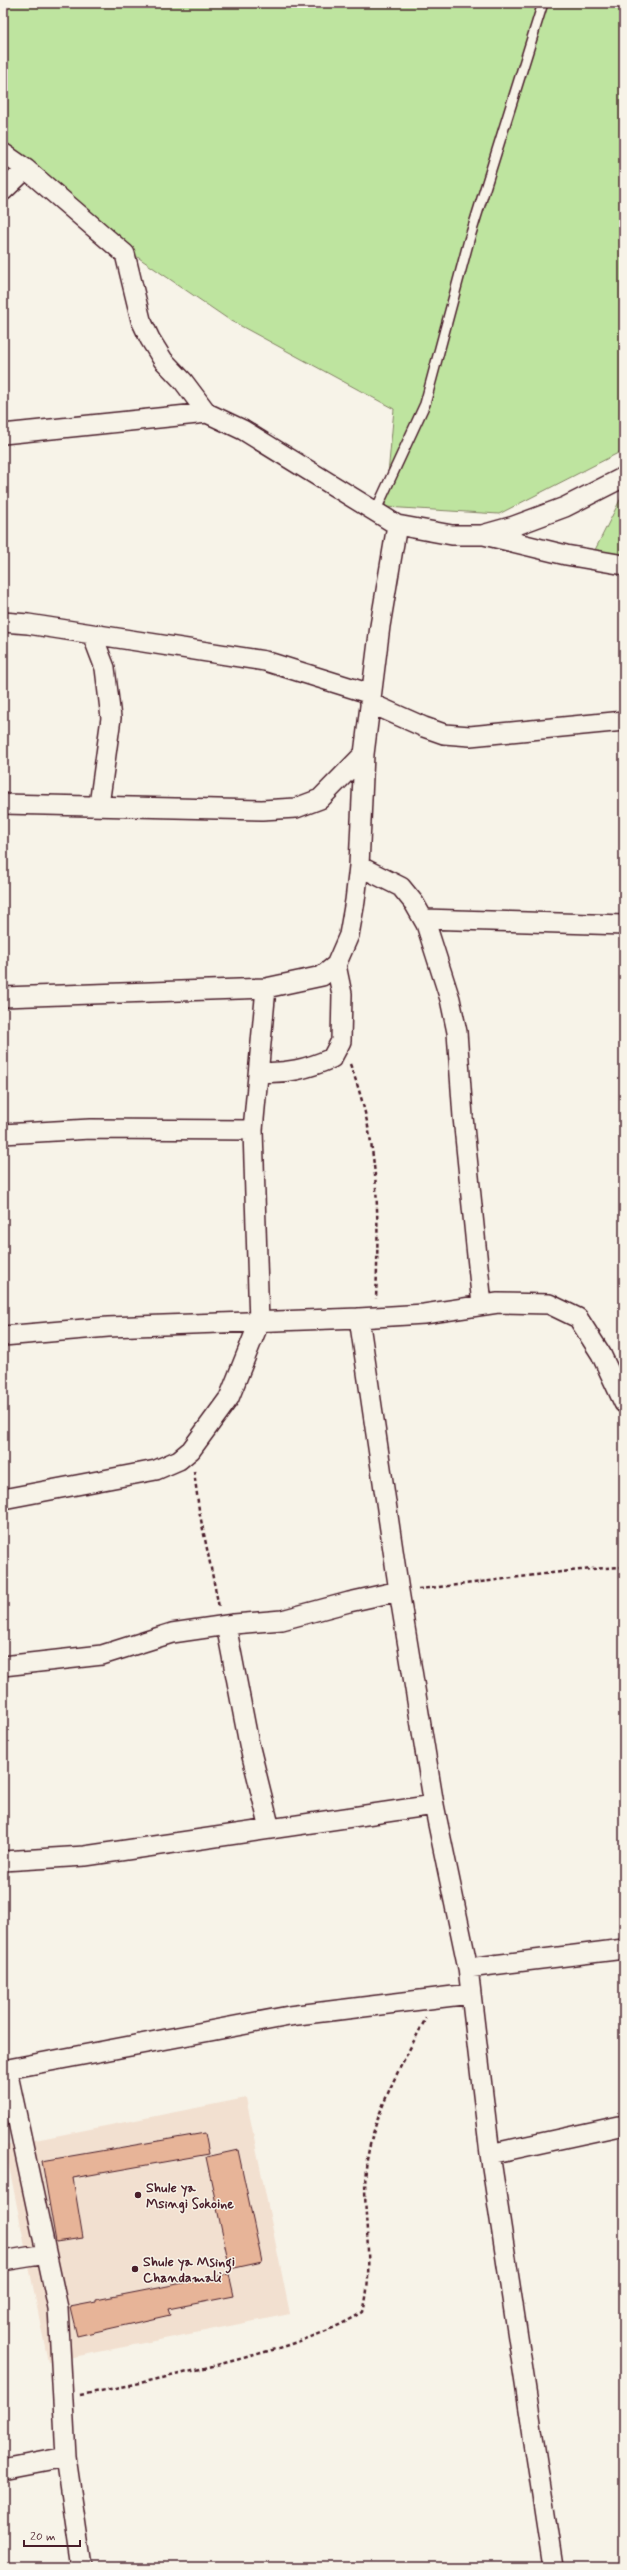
<svg xmlns="http://www.w3.org/2000/svg" width="627" height="2570" font-family="Mynerve,sans-serif">
<style>
.built{fill:#f2e0d0}
.green{fill:#bee49f;stroke:#848265}
.building{fill:#e7b498;stroke:#4a1f2b}
.lines{fill:none;stroke-linecap:round;stroke-linejoin:round}
.service-casing{stroke:#4a1f2b;stroke-width:12}
.minor-casing{stroke:#4a1f2b;stroke-width:22}
.path{stroke:#4a1f2b;stroke-width:2.5;stroke-dasharray:4 3;stroke-linecap:butt}
.service{stroke:#f7f3e8;stroke-width:9}
.minor{stroke:#f7f3e8;stroke-width:19}
.poi-dot{fill:#4a1f2b;stroke:#f7f3e8;stroke-width:1.5}
.labels{text-anchor:middle;stroke-width:3;stroke-linejoin:round;paint-order:stroke}
.poi-label{font-size:14px;font-weight:bold;fill:#4a1f2b;stroke:#f7f3e8;text-anchor:start}
</style>
<rect width="100%" height="100%" fill="#f7f3e8"/>
<filter id="ink" filterUnits="userSpaceOnUse"><feTurbulence type="fractalNoise" baseFrequency=".025" numOctaves="2"/><feDisplacementMap in="SourceGraphic" scale="8" xChannelSelector="R" yChannelSelector="G"/><feConvolveMatrix kernelMatrix="1 2 1 2 8 2 1 2 1" color-interpolation-filters="sRGB"/></filter>
<g filter="url(#ink)">
<!-- built -->
<path class="built" d="M246 2098 290 2314 48 2362 5 2146Z"/>
<!-- green -->
<path class="green" d="M3 3H624V450L499 514 385 507 394 409 228 319 3 165Z
M624 492V554L594 552Z"/>
<!-- building -->
<path class="building" d="M205 2133 209 2154 73 2178 83 2238 56 2242 42 2161Z
M238 2150 262 2262 230 2269 206 2157Z
M229 2274 234 2296 168 2309 170 2315 77 2336 70 2307 96 2302V2300Z"/>
<g class="lines">
<!-- service casing -->
<g class="service-casing">
<path id="service" d="M375 512 425 404 469 240 543 3"/>
</g>
<!-- minor casing -->
<g class="minor-casing">
<path id="minor" d="M3 153 26 169 125 254 141 320 150 339 163 360 183 381 207 413
M3 191 26 169
M3 434 207 413 243 430 397 525 452 535H482L514 526 565 507 624 477
M484 535 566 555 624 565
M3 622 28 624 265 661 371 694
M92 634 105 668 111 718 99 805
M370 703 424 727 444 734 470 736 624 721
M3 804 262 810 296 808 320 799 364 754
M359 866 401 887 414 903 426 924 450 999 457 1032 463 1117 482 1305
M424 919 624 925
M3 997 266 988 322 976 336 965 349 935 355 901 359 866 364 754 380 626 397 525
M259 1072C286 1074 307 1069 332 1058L341 1041 342 994 336 965
M3 1134 90 1129 253 1130
M359 1318 399 1591 434 1805 468 1968 490 2154 553 2567
M3 1336 108 1327 359 1318 424 1314 498 1303 549 1304 578 1318 601 1354 624 1403
M3 1499 156 1470 179 1460 191 1450 229 1398 259 1323 253 1130 266 988
M226 1625 249 1744 270 1829
M3 1666 102 1655 172 1633 234 1624 282 1620 349 1602 399 1591
M3 1861 85 1856 434 1805
M468 1968 624 1949
M3 2070 289 2016 470 1994
M7 2070 58 2308 66 2457 82 2567
M490 2154 624 2125
M3 2261 46 2254
M3 2469 66 2457"/>
</g>
<!-- path -->
<path class="path" d="M350 1064C380 1143 379 1215 376 1299
M194 1471 199 1510 219 1607
M418 1589C487 1583 555 1570 624 1567
M80 2395C137 2384 192 2372 247 2357 287 2346 327 2334 363 2312 376 2262 360 2210 367 2160 375 2110 403 2062 426 2018"/>
<!-- service -->
<use href="#service" class="service"/>
<!-- minor -->
<use href="#minor" class="minor"/>
</g>
</g>
<!-- markers -->
<g class="poi-dot">
<circle cx="138" cy="2195" r="4"/>
<circle cx="135" cy="2269" r="4"/>
</g>
<g class="labels">
<!-- poi labels -->
<g class="poi-label">
<text x="146" y="2192">Shule ya<tspan x="146" dy="16">Msingi Sokoine</tspan></text>
<text x="143" y="2266">Shule ya Msingi<tspan x="143" dy="16">Chandamali</tspan></text>
</g>
</g>
<!-- margin -->
<rect width="627" height="2570" fill="none" stroke="#f7f3e8" stroke-width="16"/>
<rect x="8" y="8" width="611" height="2554" fill="none" stroke="#4a1f2b" stroke-width="1.5" filter="url(#ink)"/>
<!-- scale -->
<path d="M24 2540v6h56v-6" fill="none" stroke="#4a1f2b" stroke-width="2"/>
<text x="30" y="2540" font-size="12" fill="#4a1f2b" stroke="#f7f3e8" stroke-width="3" paint-order="stroke">20 m</text>
</svg>
